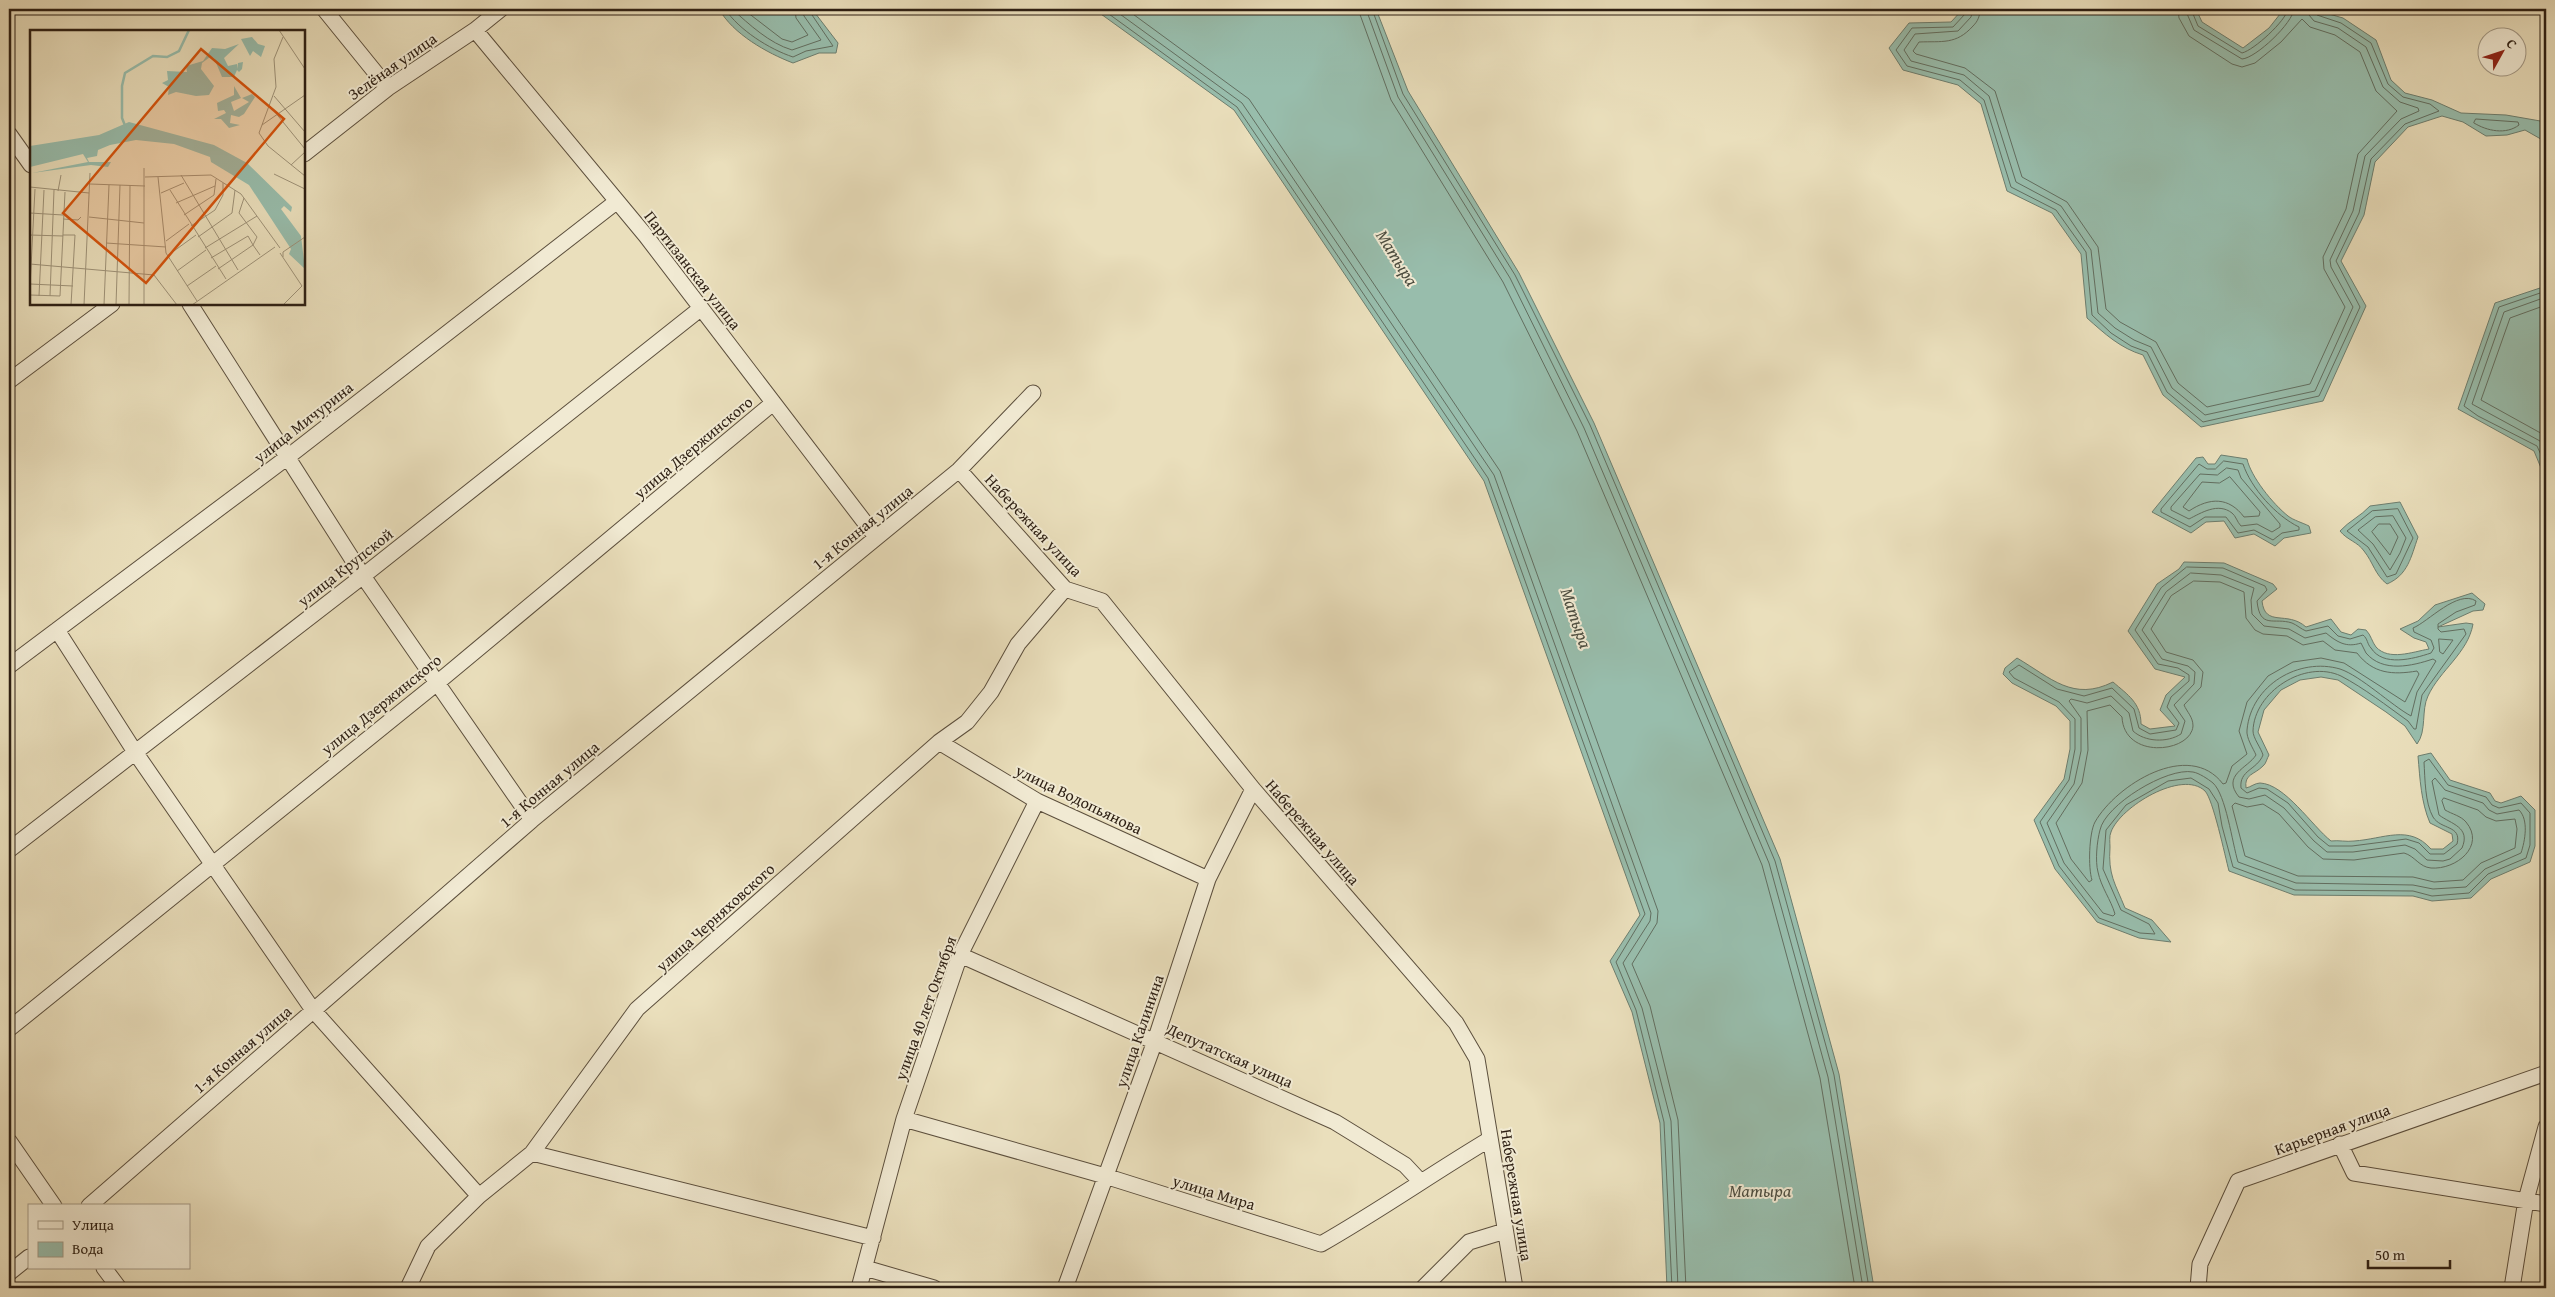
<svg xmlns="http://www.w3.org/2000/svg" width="2555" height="1297" font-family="'Gentium Book Plus',serif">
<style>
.water{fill:#98bdac;stroke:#6d7e6f}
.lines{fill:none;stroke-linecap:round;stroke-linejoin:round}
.shore{stroke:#626e60;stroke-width:1}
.minor-casing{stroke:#5c4f3d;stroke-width:17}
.minor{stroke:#f1ead3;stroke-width:15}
.labels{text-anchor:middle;stroke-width:4;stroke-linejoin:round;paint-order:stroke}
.street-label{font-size:16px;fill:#2d1f13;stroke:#f1ead3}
.water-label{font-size:18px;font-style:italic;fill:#4d4e41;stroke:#f1ead3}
.inset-river{fill:none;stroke:#98bdac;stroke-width:2.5}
.inset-road{fill:none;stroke:#9e9278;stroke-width:1}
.view{fill:#d5530d;fill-opacity:0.15;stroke:#d5530d;stroke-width:2.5}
.inset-edge{fill:none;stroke:#2d1f13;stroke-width:2.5}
</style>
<rect width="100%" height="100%" fill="#eadfbc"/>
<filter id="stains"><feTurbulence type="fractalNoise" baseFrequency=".004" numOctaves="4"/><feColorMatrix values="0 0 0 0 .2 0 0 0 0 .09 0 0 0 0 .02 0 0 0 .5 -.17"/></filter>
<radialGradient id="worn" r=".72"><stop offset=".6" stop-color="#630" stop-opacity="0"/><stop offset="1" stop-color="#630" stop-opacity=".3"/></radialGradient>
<!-- water -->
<path class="water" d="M719 9H812L838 43 836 53H819L793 63C767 53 733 34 719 9Z
M1094 9H1376L1408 91 1519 273 1594 423 1780 859 1839 1074 1874 1288H1667L1660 1123 1632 1012 1610 961 1640 915 1484 481 1234 110Z
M1963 9H2196L2202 22 2243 48 2269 28 2284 9H2312L2343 18 2376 40 2391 80 2405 93 2432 100 2461 113 2506 115 2546 122V142L2525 130 2507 135 2486 136 2463 122 2442 116 2408 127 2375 162 2364 215 2341 261 2366 306 2323 401 2201 427 2163 395 2143 355C2120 348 2105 334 2087 318L2081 254 2052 213 2007 191 1981 104 1958 85 1903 70 1889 48 1909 23 1951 22Z
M2546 286V480L2534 451 2458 409 2495 303Z
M2221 455 2247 459C2251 477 2273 504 2288 516 2293 520 2303 523 2309 526L2311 533 2284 538 2275 546 2254 534 2235 538 2224 521 2206 522 2191 533 2152 512 2196 458 2203 457 2208 464H2215Z
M2400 502 2418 537C2411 557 2408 575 2387 584 2375 575 2373 562 2364 551 2358 542 2347 540 2340 531 2349 521 2361 516 2370 506Z
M2184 562 2224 563 2273 584 2277 589 2262 601C2265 628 2287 610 2306 627L2331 619 2341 632 2351 635 2358 629 2366 630C2371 635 2372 642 2376 647 2389 661 2412 652 2429 649L2426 642 2414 638 2400 629 2418 621 2435 605 2472 593 2485 604 2483 610 2473 611 2438 627 2466 623 2473 624C2468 653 2440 670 2428 696 2421 710 2427 731 2417 744L2405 726 2386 712 2338 680 2321 677 2300 680 2281 690 2264 710 2258 732 2269 755C2267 758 2266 764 2263 766 2254 775 2244 774 2246 788 2251 787 2255 783 2260 783 2285 784 2312 826 2331 841 2339 840 2346 842 2354 841 2384 839 2409 824 2431 849H2443L2453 841 2452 834 2430 823C2421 802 2420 779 2418 756L2431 753 2450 780 2490 793 2495 801 2501 803 2521 796 2535 810V846L2530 862 2491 879 2471 898 2432 901 2413 896 2294 895 2229 871C2225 856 2213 799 2205 791 2182 769 2120 807 2111 832 2109 836 2110 843 2110 847 2108 875 2115 883 2125 908L2152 920 2171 942 2139 938 2097 922 2055 869 2034 820 2064 779 2070 749V721L2056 706 2012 683 2003 674 2005 668 2017 658C2051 678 2073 702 2113 682 2128 695 2141 703 2141 724L2150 729 2175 726 2160 710 2166 695 2185 677 2155 669 2128 631 2157 584 2179 569Z"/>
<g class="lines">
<!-- shore -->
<path class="shore" d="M725 9C739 30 769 49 793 57L806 51 833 46 808 9
M732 9C750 25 769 43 792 50L821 40 804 16 802 9
M743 9 782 39 792 42 808 35 796 18 795 9
M1102 9 1237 107 1488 478 1645 914 1616 962 1636 1010 1664 1122 1672 1288
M1113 9 1242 103 1494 475 1651 913 1650 921 1623 963 1642 1008 1671 1121 1678 1288
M1126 9 1249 99 1500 471 1658 911 1657 923 1632 964 1650 1006 1678 1120 1686 1288
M1358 9 1391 100 1503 282 1577 431 1762 865 1820 1078 1855 1288
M1366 9 1398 97 1510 278 1584 428 1769 863 1828 1077 1863 1288
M1372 9 1403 94 1515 275 1590 425 1775 861 1834 1075 1869 1288
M1966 9 1965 14 1953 27 1912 28 1896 50 1907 66 1960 80 1984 100 2011 187 2056 210 2086 252 2092 315 2111 333 2131 346 2147 352 2167 392 2203 422 2319 396 2360 307 2336 261 2359 213 2371 159 2405 124 2439 111 2430 104 2403 97 2388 84 2371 43 2341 23 2317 15 2314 9
M1973 9 1971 17 1958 31 1915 34 1904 50 1911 61 1964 75 1989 96 2016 182 2061 206 2091 250 2098 313 2115 328 2134 340 2151 347 2172 388 2205 415 2315 391 2353 307 2331 267 2330 260 2353 211 2365 156 2401 119 2419 111 2418 108 2400 102 2383 87 2366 47 2338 28 2314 21 2309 15 2308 9
M1980 9C1980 16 1978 21 1973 26 1956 45 1942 41 1919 42L1913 51 1916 54 1965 68 1995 91 2022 177 2067 202 2098 247 2106 309 2120 322 2156 342 2178 383 2207 407 2310 384 2345 307 2324 269 2323 257 2346 209 2358 154 2397 111 2376 91 2360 52 2335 35 2310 27 2302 19 2281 42 2255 63 2242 67 2232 64 2189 36 2179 18 2178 9
M2185 9 2194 30 2242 59C2256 58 2293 23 2294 9
M2191 9 2198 26 2242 53C2254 50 2286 21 2288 9
M2476 119 2518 122 2519 125C2506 135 2487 131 2474 123Z
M2546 291 2499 307 2464 406 2478 416 2537 446 2546 466
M2546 297 2504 312 2472 404 2540 441 2546 450
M2546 305 2510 318 2481 400 2546 436
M2224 461 2243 464C2251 488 2276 516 2299 527V530L2282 533 2273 540 2254 530 2238 533 2226 517H2205L2190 527 2161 512V509L2199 464 2207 469H2215Z
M2227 468 2238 470 2241 478 2280 524V527L2272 532 2257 524 2241 526C2237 522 2236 516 2232 513 2218 502 2201 513 2189 519L2171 510V507L2200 474 2217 475Z
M2230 477 2260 512 2259 516 2244 517C2229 497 2210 497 2189 511L2183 507 2202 482 2219 483Z
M2398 509 2413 538 2396 574 2387 577 2368 547 2347 531 2372 511Z
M2393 516 2406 538 2400 553 2390 570 2373 544 2358 530 2375 517Z
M2379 524H2390L2398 537 2390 555 2372 532Z
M2187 567 2223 568 2265 586 2267 590 2257 601C2260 630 2274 617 2292 623 2297 625 2301 629 2306 631L2328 626 2338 636 2350 639 2363 635C2368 639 2367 644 2371 648 2383 667 2413 659 2431 653L2434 648 2431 640 2414 632 2413 628C2428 622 2458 589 2476 601L2475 605 2456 612 2438 624V629L2441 632 2464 629 2466 634 2422 695 2416 729H2414L2408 721C2387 706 2364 688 2341 676 2305 659 2254 692 2253 731 2253 738 2261 748 2263 755 2257 770 2239 770 2241 788L2247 793 2259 788 2267 789 2288 803 2318 837 2329 846H2352L2406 839 2419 843 2430 854H2444L2457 844C2462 825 2441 830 2433 817 2425 803 2425 779 2424 762L2429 759 2448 785 2486 797 2492 805 2499 808 2521 803 2530 813V845L2526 858 2488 874 2469 893 2432 896 2413 891 2295 890 2233 867 2222 826 2218 803 2209 789 2191 778 2168 781 2126 805 2106 830 2103 869 2121 910 2149 924 2155 934 2140 933 2099 918 2059 866 2040 822 2069 780 2075 749V719L2059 702 2014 678 2009 672 2019 665 2057 689 2084 696 2112 688 2134 709 2139 728 2150 734 2176 730 2179 723 2167 707 2171 697 2189 681V675L2178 668 2158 664 2135 630 2161 588Z
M2191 573 2221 575 2254 588 2251 600 2252 614 2264 626 2289 629 2305 638 2326 633C2337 642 2346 648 2361 643 2363 646 2364 650 2366 653 2383 673 2412 666 2433 659L2436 661 2417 692 2411 716C2391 705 2361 676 2340 669 2299 657 2251 685 2247 730 2246 738 2253 748 2256 755 2248 768 2221 775 2239 797L2249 799 2265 795 2284 808 2314 841 2327 852H2353L2405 845 2415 849 2427 860 2443 861 2450 859 2462 848C2471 827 2451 824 2439 815L2432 781 2435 778 2445 790 2483 803 2489 810 2497 814 2519 810C2529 820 2525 841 2521 853L2485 869 2466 887 2433 889 2413 885 2296 883 2238 862C2232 842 2226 795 2213 783 2208 779 2199 773 2193 772 2167 767 2105 805 2100 830 2097 841 2095 861 2098 872 2101 887 2111 900 2115 914L2113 916 2103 913 2064 863 2047 823 2074 784 2081 751V718L2069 701 2071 699 2087 703 2111 696 2129 713 2133 731C2145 742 2167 743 2181 734L2185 721 2174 705 2194 684 2195 672 2188 666 2162 659 2142 630 2166 592Z
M2194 581 2220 582 2244 592 2246 618 2255 630 2263 634 2287 636 2303 645 2323 641 2335 650 2357 653C2373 674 2393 675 2417 671L2419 674 2405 702 2344 663 2321 658 2293 662 2268 676 2247 702 2239 731 2247 754 2232 766 2226 783 2223 784C2189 739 2116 785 2095 822 2089 833 2088 868 2092 880L2089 882 2071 859 2056 823 2082 783 2088 750 2087 711 2110 705 2122 717C2124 760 2191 753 2193 726 2193 717 2187 712 2184 705L2201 687 2203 672 2193 660 2166 652 2151 629 2171 596Z
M2439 639 2453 640 2443 654 2440 652Z
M2444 798 2478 810 2486 817 2496 821 2515 819 2517 829 2515 848 2481 863 2463 880 2434 882 2413 877 2298 876 2245 856 2232 806 2235 803 2247 807 2263 804 2279 814 2308 847 2323 859 2354 860 2404 853C2415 856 2419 867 2431 868 2456 870 2486 846 2466 822 2461 816 2452 814 2445 810L2442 801Z"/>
<!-- minor casing -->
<g class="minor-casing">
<path id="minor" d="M324 9 388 88
M475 30 646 236 876 537
M9 134 31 165
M304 154 388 88 475 30 501 9
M190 304 363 576 532 820
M9 381 112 304
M959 470 1065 589 1102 601 1253 789 1456 1023 1477 1059 1515 1288
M57 630 135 752 313 1010 479 1196
M9 666 289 456 616 202
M939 742 1037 801 1208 879
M9 850 363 576 700 309
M960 955 1335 1122 1405 1165 1420 1181
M9 1029 437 683 773 403
M904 1119 1105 1176 1321 1244C1379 1211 1433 1173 1490 1139
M9 1141 54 1206
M2340 1144 2354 1173 2546 1204
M532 1153 873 1238
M89 1206 532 820 959 470 1033 393
M104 1268 119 1288
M865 1268 934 1288
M9 1273 29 1257
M408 1288 428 1246 479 1196 532 1153 637 1009 939 742 967 722 991 692 1018 644 1065 589
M859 1288 904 1119 960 955 1037 801
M1065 1288 1155 1041 1208 879 1253 789
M1423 1288 1469 1242 1505 1231
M2198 1288 2200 1264 2238 1181 2546 1073
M2512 1288 2526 1200 2546 1127"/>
</g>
<!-- minor -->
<use href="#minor" class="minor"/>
</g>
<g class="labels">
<!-- street labels -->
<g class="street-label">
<text transform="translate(392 66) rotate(-35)" y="6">Зелёная улица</text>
<text transform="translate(693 270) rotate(52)" y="6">Партизанская улица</text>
<text transform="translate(303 422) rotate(-38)" y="6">улица Мичурина</text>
<text transform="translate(693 447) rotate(-40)" y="6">улица Дзержинского</text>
<text transform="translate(1034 525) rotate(47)" y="6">Набережная улица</text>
<text transform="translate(862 527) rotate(-39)" y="6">1-я Конная улица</text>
<text transform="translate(345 567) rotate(-38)" y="6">улица Крупской</text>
<text transform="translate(381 704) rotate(-39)" y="6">улица Дзержинского</text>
<text transform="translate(549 784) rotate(-40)" y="6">1-я Конная улица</text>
<text transform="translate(1079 799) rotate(26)" y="6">улица Водопьянова</text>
<text transform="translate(1313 832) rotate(49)" y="6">Набережная улица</text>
<text transform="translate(715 917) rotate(-42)" y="6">улица Черняховского</text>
<text transform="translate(925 1008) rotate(-70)" y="6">улица 40 лет Октября</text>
<text transform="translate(1139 1031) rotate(-71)" y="6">улица Калинина</text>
<text transform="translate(242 1049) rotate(-41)" y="6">1-я Конная улица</text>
<text transform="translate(1230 1055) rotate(24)" y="6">Депутатская улица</text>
<text transform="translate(2332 1129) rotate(-20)" y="6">Карьерная улица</text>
<text transform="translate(1214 1192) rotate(17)" y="6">улица Мира</text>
<text transform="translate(1517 1195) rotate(81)" y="6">Набережная улица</text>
</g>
<!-- water labels -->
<g class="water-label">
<text transform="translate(1397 258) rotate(58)" y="6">Матыра</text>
<text transform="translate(1576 618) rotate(71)" y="6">Матыра</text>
<text x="1760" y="1197">Матыра</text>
</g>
</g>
<!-- overview -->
<g transform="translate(30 30)">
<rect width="275" height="275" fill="#eadfbc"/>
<path d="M222 7 228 14 235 16 231 27 223 21 220 26 211 9ZM209 14 194 28 198 36 207 34V39L208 33 213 32 212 39 209 42 207 40 204 47H192L184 28 180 27 172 33 171 39 184 56 179 65 166 66 146 62 138 65 139 57 132 53 138 50 137 41 157 42 156 36 173 31 182 18 195 19ZM204 56 211 68 201 72 204 81 219 72 212 68 222 64 225 67 214 84 209 87 201 85 200 93 210 95 199 98 191 89H184L196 83 194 80 188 81 187 73 204 65ZM99 92 184 115 217 133 262 177 261 182 254 176 251 179 271 206 275 239 259 224 261 219 219 155 181 132 180 127 144 114 106 110 80 115 68 120 67 126 57 128 59 132H81L78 137 61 135 2 143 58 132 53 124 0 137V116L69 105Z" fill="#98bdac"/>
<path class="inset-river" d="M96 98 92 88V56L95 43 123 26 137 27 149 21 159 0"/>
<path class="inset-road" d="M249 0 275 39M253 7 244 29 246 57 229 103 238 116 275 146M244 66 275 102M240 76 275 119M232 95 275 65M261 135 275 122M114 138V275M244 144 275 159M151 145 208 240M115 147 181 145 211 164 250 218M128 147 136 223 167 271M60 154 115 156M0 157 59 163M140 160 196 249M28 161 31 145M131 163 154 153M214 168 209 183 227 207 223 215 230 225M146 173 185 156M0 183 33 185M154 185 184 165 186 149M59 187 114 193M33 189 48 190 51 187M161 196 185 180 193 165V153M0 205 33 206M33 205H45L41 275M168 207 202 183 205 160M136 211 159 194M76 213 136 217M175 218 227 186M250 223 272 256 253 275M137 226 166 205M253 227V222L275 207M181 228 218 206 223 215 188 239M0 234 124 245 147 275M147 241 176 220M0 254 43 256M157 256 186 236M0 257 5 159M0 265 30 266 35 162M9 266 14 160M20 266 24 160M54 275 60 143M74 275 79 155M86 275 90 155M99 275 100 155M162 275 245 217"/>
<path class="view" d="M171 19 254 89 116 253 33 183Z"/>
<rect width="275" height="275" class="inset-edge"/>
</g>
<!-- margin -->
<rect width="2555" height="1297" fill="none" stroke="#eadfbc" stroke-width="30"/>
<rect x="10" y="10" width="2535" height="1277" fill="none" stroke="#2d1f13" stroke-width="2.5"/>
<rect x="15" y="15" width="2525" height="1267" fill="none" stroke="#2d1f13"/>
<!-- legend -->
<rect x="28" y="1204" width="162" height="65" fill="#f1ead3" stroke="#a39986"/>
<rect x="38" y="1221" width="25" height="8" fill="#f1ead3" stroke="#a39986"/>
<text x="72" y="1230" font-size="15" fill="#2d1f13">Улица</text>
<rect x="38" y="1242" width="25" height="15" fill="#98bdac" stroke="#a39986"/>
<text x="72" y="1254" font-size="15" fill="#2d1f13">Вода</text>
<!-- north arrow -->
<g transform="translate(2502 52) rotate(50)"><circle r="24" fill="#f1ead3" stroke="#a39986"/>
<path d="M0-4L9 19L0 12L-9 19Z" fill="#8f2418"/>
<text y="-8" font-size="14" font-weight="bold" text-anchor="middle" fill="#2d1f13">С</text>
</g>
<!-- scale -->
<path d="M2368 1260v8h82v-8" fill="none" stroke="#2d1f13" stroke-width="2.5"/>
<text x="2375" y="1260" font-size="15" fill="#2d1f13" stroke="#f1ead3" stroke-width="4" paint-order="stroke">50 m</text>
<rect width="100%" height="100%" filter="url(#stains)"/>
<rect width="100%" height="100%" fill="url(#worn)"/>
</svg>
